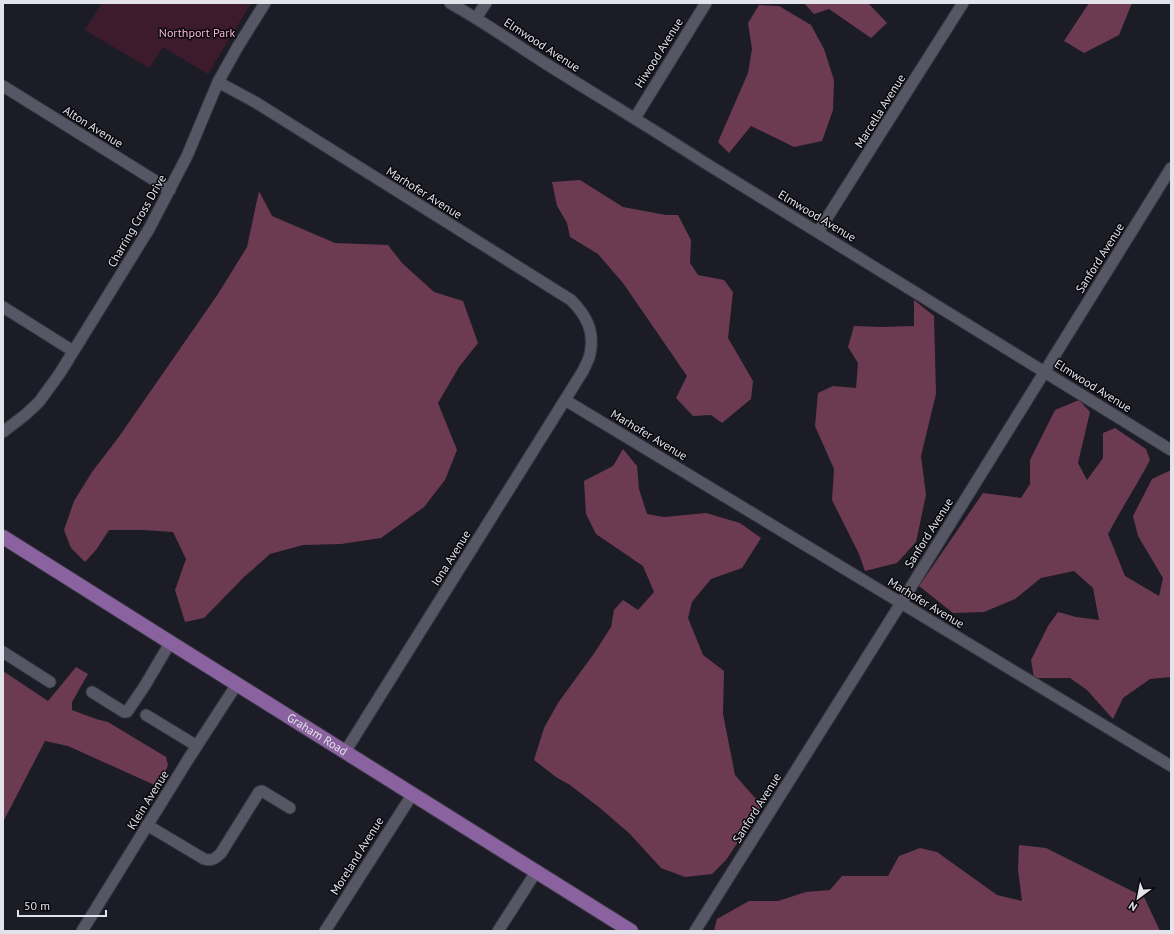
<svg xmlns="http://www.w3.org/2000/svg" width="1174" height="934" font-family="'PT Sans',sans-serif">
<style>
.green{fill:#3e1b2c}
.forest{fill:#6c3b52}
.lines{fill:none;stroke-linecap:round;stroke-linejoin:round}
.minor-casing{stroke:#363740;stroke-width:13}
.major-casing{stroke:#363740;stroke-width:16}
.minor{stroke:#565664;stroke-width:11}
.major{stroke:#8b62a0;stroke-width:14}
.labels{text-anchor:middle;stroke-width:3;stroke-linejoin:round;paint-order:stroke}
.park-label{font-size:12px;fill:#fab7d5;stroke:#07070c}
.street-label{font-size:12px;fill:#e2e3eb;stroke:#07070c}
</style>
<rect width="100%" height="100%" fill="#1c1c27"/>
<!-- green -->
<path class="green" d="M102 3H251L208 74 163 47 149 68 85 30Z"/>
<!-- forest -->
<path class="forest" d="M804 3H868L887 23 871 38 829 9 814 14Z
M1089 3H1132L1119 35 1084 53 1064 41Z
M759 5 779 6 811 25 824 49 834 80 833 110 822 141 794 147 751 126 729 153 718 142 748 73 752 49 748 23Z
M580 180 623 207 666 215H678L691 240 690 263 698 275 724 280 733 292 728 338 753 381 751 399 722 423 711 415 693 416 676 398 687 376 623 283 598 254 570 237 567 223 557 206 552 182Z
M259 191 272 216 335 243 388 245 402 263 434 292 463 301 478 343 459 367 438 403 457 450 445 480 424 507 381 538 341 544 303 545 270 554 243 578 204 618 185 622 175 590 186 559 173 532 142 530H109L96 550 85 562 71 548 64 530 74 501 92 472 118 438 218 294 247 247Z
M914 300 934 316 936 394 921 456 926 495 916 542 897 563 865 571 859 554 832 500 834 469 815 426 818 393 833 386 856 388 858 363 848 347 854 326 881 327 914 326Z
M1079 400 1090 412 1078 463 1087 480 1103 458V433L1115 428 1146 449 1150 460C1137 485 1121 509 1108 534L1125 576 1159 596 1163 578 1138 536 1133 516 1152 479 1169 471H1171V677L1150 679 1123 698 1113 719 1087 690 1070 678H1034L1031 660 1048 626 1058 612 1076 617 1099 620 1093 588 1074 571 1041 578 1015 599 984 612 953 613 919 586 983 493 1021 498 1030 484V460L1055 410Z
M623 449 637 466 639 489 647 514 664 517 706 513 740 523 761 538 742 568 711 579 692 602 688 618 703 655 724 671 723 714 735 775 755 798 765 802 726 860 712 874 685 877 661 868 630 834 600 808 570 785 556 777 534 760 544 728 558 703 595 652 611 627 614 610 623 600 638 610 654 592 643 566 596 534 586 514 584 481 613 466Z
M76 667 88 674 72 702V710L96 719 108 722 166 757 168 765 159 787 68 746 45 741 3 822V671L48 701Z
M1019 845 1046 848 1144 897 1160 931H714V930L717 919 749 901H778L806 892 830 890 842 876H888L899 856 920 848 937 852 997 895 1022 901 1018 870Z"/>
<g class="lines">
<!-- minor casing -->
<g class="minor-casing">
<path id="minor" d="M450 3C484 22 515 44 548 65 599 97 651 128 702 161L1171 450
M476 18 486 3
M218 82 255 102 571 300C586 315 595 331 590 354 589 360 585 366 583 371L345 752
M3 86 170 190
M635 118 706 3
M818 232 963 3
M3 307 73 351
M565 400 1171 766
M3 432 25 415 39 402 60 373 149 229 187 156 218 82 237 48 265 3
M3 652 50 682
M92 692 124 712H127L144 687 170 643
M146 715 197 746
M147 825 204 859C212 861 215 859 221 853L259 792 262 791 290 808
M82 931 189 758 237 684
M325 931 412 795
M498 931 536 872
M695 931 901 603 1171 168"/>
</g>
<!-- major casing -->
<g class="major-casing">
<g id="major">
<path id="s1" d="M3 537 160 636 631 931"/>
</g>
</g>
<!-- minor -->
<use href="#minor" class="minor"/>
<!-- major -->
<use href="#major" class="major"/>
</g>
<g class="labels">
<!-- park labels -->
<g class="park-label">
<text x="197" y="37">Northport Park</text>
</g>
<!-- street labels -->
<g class="street-label">
<text transform="translate(542 45) rotate(33)" y="4">Elmwood Avenue</text>
<text transform="translate(659 53) rotate(-58)" y="4">Hiwood Avenue</text>
<text transform="translate(880 111) rotate(-58)" y="4">Marcella Avenue</text>
<text transform="translate(93 127) rotate(32)" y="4">Alton Avenue</text>
<text transform="translate(424 193) rotate(32)" y="4">Marhofer Avenue</text>
<text transform="translate(817 216) rotate(31)" y="4">Elmwood Avenue</text>
<text transform="translate(137 221) rotate(-60)" y="4">Charring Cross Drive</text>
<text transform="translate(1100 258) rotate(-58)" y="4">Sanford Avenue</text>
<text transform="translate(1093 386) rotate(32)" y="4">Elmwood Avenue</text>
<text transform="translate(649 435) rotate(31)" y="4">Marhofer Avenue</text>
<text transform="translate(929 533) rotate(-58)" y="4">Sanford Avenue</text>
<text transform="translate(451 558) rotate(-58)" y="4">Iona Avenue</text>
<text transform="translate(926 603) rotate(31)" y="4">Marhofer Avenue</text>
<text dy="4" stroke="none"><textPath href="#s1" startOffset="371">Graham Road</textPath></text>
<text transform="translate(148 800) rotate(-58)" y="4">Klein Avenue</text>
<text transform="translate(757 808) rotate(-58)" y="4">Sanford Avenue</text>
<text transform="translate(357 856) rotate(-58)" y="4">Moreland Avenue</text>
</g>
</g>
<!-- border -->
<rect width="1174" height="934" fill="none" stroke="#e2e3eb" stroke-width="8"/>
<!-- north arrow -->
<g transform="translate(1138 898) rotate(212)" stroke="#07070c" stroke-width="3" paint-order="stroke">
<path d="M0-3L7 15L0 10L-7 15Z" fill="#e2e3eb"/>
<text y="-6" font-size="11" font-weight="bold" text-anchor="middle" fill="#e2e3eb">N</text>
</g>
<!-- scale -->
<path d="M18 910v6h88v-6" fill="none" stroke="#e2e3eb" stroke-width="2"/>
<text x="24" y="910" font-size="12" fill="#e2e3eb" stroke="#07070c" stroke-width="3" paint-order="stroke">50 m</text>
</svg>
